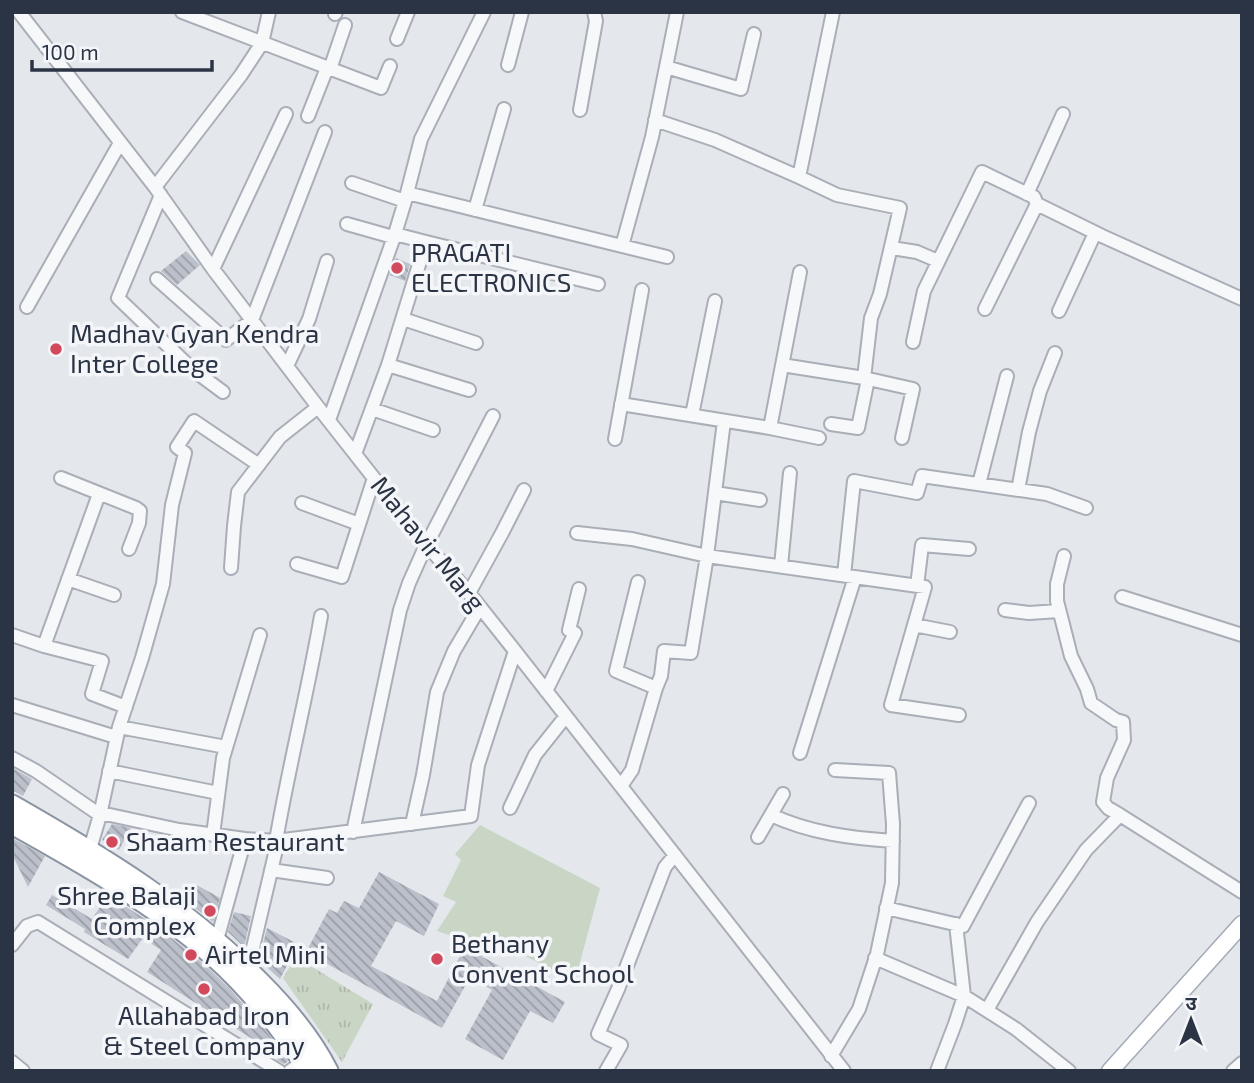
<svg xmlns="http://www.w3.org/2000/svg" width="1254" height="1083" font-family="'Exo 2','Noto Sans Devanagari',sans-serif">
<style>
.grass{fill:#c9d6c5}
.park{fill:url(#park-tufts)}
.building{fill:url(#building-back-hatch)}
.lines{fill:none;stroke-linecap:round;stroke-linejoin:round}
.minor-casing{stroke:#a9aeb7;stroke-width:16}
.major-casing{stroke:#a3abb8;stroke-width:19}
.highway-casing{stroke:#8b94a3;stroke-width:23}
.minor{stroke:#f7f8fa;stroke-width:12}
.major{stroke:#fff;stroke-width:16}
.highway{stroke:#fff;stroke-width:19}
.poi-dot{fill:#d1495b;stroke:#f4f6f9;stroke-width:2.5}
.labels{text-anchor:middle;stroke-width:7;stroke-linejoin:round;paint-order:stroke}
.poi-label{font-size:26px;fill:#2b3445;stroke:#f4f6f9;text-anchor:start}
.street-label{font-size:26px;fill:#2b3445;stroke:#f4f6f9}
</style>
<defs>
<pattern id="park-tufts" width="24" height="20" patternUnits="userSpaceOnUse" patternTransform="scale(1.75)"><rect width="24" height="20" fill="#c9d6c5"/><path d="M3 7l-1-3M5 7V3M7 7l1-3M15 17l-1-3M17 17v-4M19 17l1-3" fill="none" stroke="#adb8ab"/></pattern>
<pattern id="building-back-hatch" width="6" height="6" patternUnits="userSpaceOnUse" patternTransform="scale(1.75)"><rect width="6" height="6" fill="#bbc0ca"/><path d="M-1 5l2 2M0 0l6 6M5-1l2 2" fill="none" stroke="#989da6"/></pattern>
</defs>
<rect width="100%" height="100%" fill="#e4e7ec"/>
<!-- grass -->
<path class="grass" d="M480 825 600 888 575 981 505 946 499 952 437 931 456 902 443 896 461 860 455 854Z"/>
<!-- park -->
<path class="park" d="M296 957 373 1004 342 1062 283 978Z"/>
<!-- building -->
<path class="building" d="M186 251 200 265 177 285 161 271Z
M396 258 410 264 405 281 390 275Z
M12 768 32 779 23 796 12 790Z
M112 824 131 828 119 850 102 840Z
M12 838 45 856 28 887 12 854Z
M379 872 439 904 424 936 396 921 371 966 437 1001 465 946 482 954 481 956 565 1002 553 1023 530 1011 503 1060 465 1039 492 990 470 977 442 1028 306 952 329 909 337 913 344 901 359 908Z
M195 884 220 898 213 922 186 901Z
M52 895 92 919 108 895 159 928 205 965 231 990 267 1032 288 1061 287 1062 284 1064 277 1060 279 1056 147 972 161 950 143 938 128 959 84 932 85 929 46 905Z
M234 912 251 916 244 947 228 932Z
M267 928 298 944 280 979 259 960Z"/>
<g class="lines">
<!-- minor casing -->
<g class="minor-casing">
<path id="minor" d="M19 12 155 187 213 269 318 407 425 543 469 593 515 651 844 1071
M182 12 381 88 390 66
M335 14 336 12
M397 39 408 12
M508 65 522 12
M666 67 741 89 754 34
M330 69 345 25
M580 110 596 21 594 12
M308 116 327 68
M655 120 715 140 799 177 833 12
M799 177 837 195 900 208 880 294 871 318 864 378
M352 183 405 201
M155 187 241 75 262 43 269 12
M407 193 622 246 652 137 677 12
M1027 194 1063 114
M161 195 118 298 192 369 223 392
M475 210 504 109
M347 224 393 237
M395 234 426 242
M622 246 667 257
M892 248 917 252 938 261
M213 269 286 114
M157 279 226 340 252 320 325 132
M27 307 120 143
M985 309 1037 204
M1059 311 1095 233
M403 319 476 343
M913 342 924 291 982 172 1034 197 1037 204 1102 236 1242 299
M388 365 469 390
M782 365 864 378 913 389 902 438
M287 366 309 319 327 261
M621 404 770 428 800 272
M372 409 433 430
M692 415 715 301
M329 420 395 234 405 201 421 139 484 12
M831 424 858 428 868 379
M770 428 819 438
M615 439 642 290
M355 454 388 365 426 242 598 284
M61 478 136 508 140 511 139 523 129 549
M979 484 1007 376
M1018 490 1029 432 1040 391 1055 353
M715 493 760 500
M302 503 359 524
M577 533 632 539 707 556 925 587 891 705 959 715
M425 543 431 536 493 416
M1064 556 1057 584V601L1071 656 1087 689 1091 703 1116 720 1123 722 1124 740 1107 778 1103 802 1108 808 1120 815 1242 892
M297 564 342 577 374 478
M781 566 790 473
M231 568 234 526 238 492 280 437 318 407
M844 575 854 481 917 493 922 476 1047 494 1086 508
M68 579 114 595
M638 582 616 671 656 688
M917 586 922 545 969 549
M469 593 502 533 524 490
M1122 597 1242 635
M1005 610 1029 613 1059 611
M914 625 950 632
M12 635 44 646 102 661 92 694 126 707
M44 646 99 494
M546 691 575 633 569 630 579 589
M12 705 116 737
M119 727 226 747
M800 753 855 577
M12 758 36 771 100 815H110L179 830 245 839 276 841 471 816 478 765 515 651
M109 771 218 793
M621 786 632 770 656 688 661 676 664 651 691 653 707 556 724 421
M510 808 535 755 566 716
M771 815C810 833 850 838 893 841
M412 824 423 775 437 692 454 651 480 607
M353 832 400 610 409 583 426 545
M213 835 223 758 260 635
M758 837 783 794
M276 841C289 765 308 691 321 616
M90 849 100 815 119 727 142 658 163 584 172 505 185 453 177 447 194 421 259 465
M271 870 327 878
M886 908 963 926 1029 803
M217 940 245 839
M12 945 27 926 38 922 279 1071
M875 958 964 996 1016 1029 1069 1071
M247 973 278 841
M987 1010 1037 922 1086 850 1120 815
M831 1056 859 1009 877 954 892 883 893 824 889 773 835 770
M12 1062 23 1071
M290 1071 303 1062
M606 1071 621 1045 598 1034 618 989 665 867 675 855
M937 1071 955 1024 964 996 956 924
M1233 1071 1242 1063"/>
</g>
<!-- major casing -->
<g class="major-casing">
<path id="major" d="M1110 1071 1242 924"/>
</g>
<!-- highway casing -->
<g class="highway-casing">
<path id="highway" d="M12 805C103 857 186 907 260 982 286 1008 311 1037 328 1071
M12 824C82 863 153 903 213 956 250 989 282 1029 309 1071"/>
</g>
<!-- minor -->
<use href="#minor" class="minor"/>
<!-- major -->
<use href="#major" class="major"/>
<!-- highway -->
<use href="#highway" class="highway"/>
</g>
<!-- markers -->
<g class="poi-dot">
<circle cx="397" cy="268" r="7"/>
<circle cx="56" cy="349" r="7"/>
<circle cx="112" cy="842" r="7"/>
<circle cx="210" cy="911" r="7"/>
<circle cx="191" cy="955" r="7"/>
<circle cx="437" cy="959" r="7"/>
<circle cx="204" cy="989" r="7"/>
</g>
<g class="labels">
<!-- poi labels -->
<g class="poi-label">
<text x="411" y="262">PRAGATI<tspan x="411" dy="30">ELECTRONICS</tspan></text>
<text x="70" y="343">Madhav Gyan Kendra<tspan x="70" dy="30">Inter College</tspan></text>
<text x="126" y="851">Shaam Restaurant</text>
<text x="196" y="905" text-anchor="end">Shree Balaji<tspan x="196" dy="30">Complex</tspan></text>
<text x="451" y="953">Bethany<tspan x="451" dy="30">Convent School</tspan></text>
<text x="205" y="964">Airtel Mini</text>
<text x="204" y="1025" text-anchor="middle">Allahabad Iron<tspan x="204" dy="30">&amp; Steel Company</tspan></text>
</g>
<!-- street labels -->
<g class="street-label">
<text transform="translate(428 544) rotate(51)" y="9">Mahavir Marg</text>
</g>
</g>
<!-- border -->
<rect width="1254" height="1083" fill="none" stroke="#2b3445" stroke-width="28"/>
<!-- north arrow -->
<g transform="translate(1191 1020)" stroke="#f4f6f9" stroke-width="5" paint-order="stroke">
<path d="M0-5L12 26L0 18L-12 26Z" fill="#2b3445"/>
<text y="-10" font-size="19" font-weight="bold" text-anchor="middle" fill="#2b3445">उ</text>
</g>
<!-- scale -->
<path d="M32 60v10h180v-10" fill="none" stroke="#2b3445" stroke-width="3.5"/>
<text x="42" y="60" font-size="21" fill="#2b3445" stroke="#f4f6f9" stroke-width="5" paint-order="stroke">100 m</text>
</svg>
